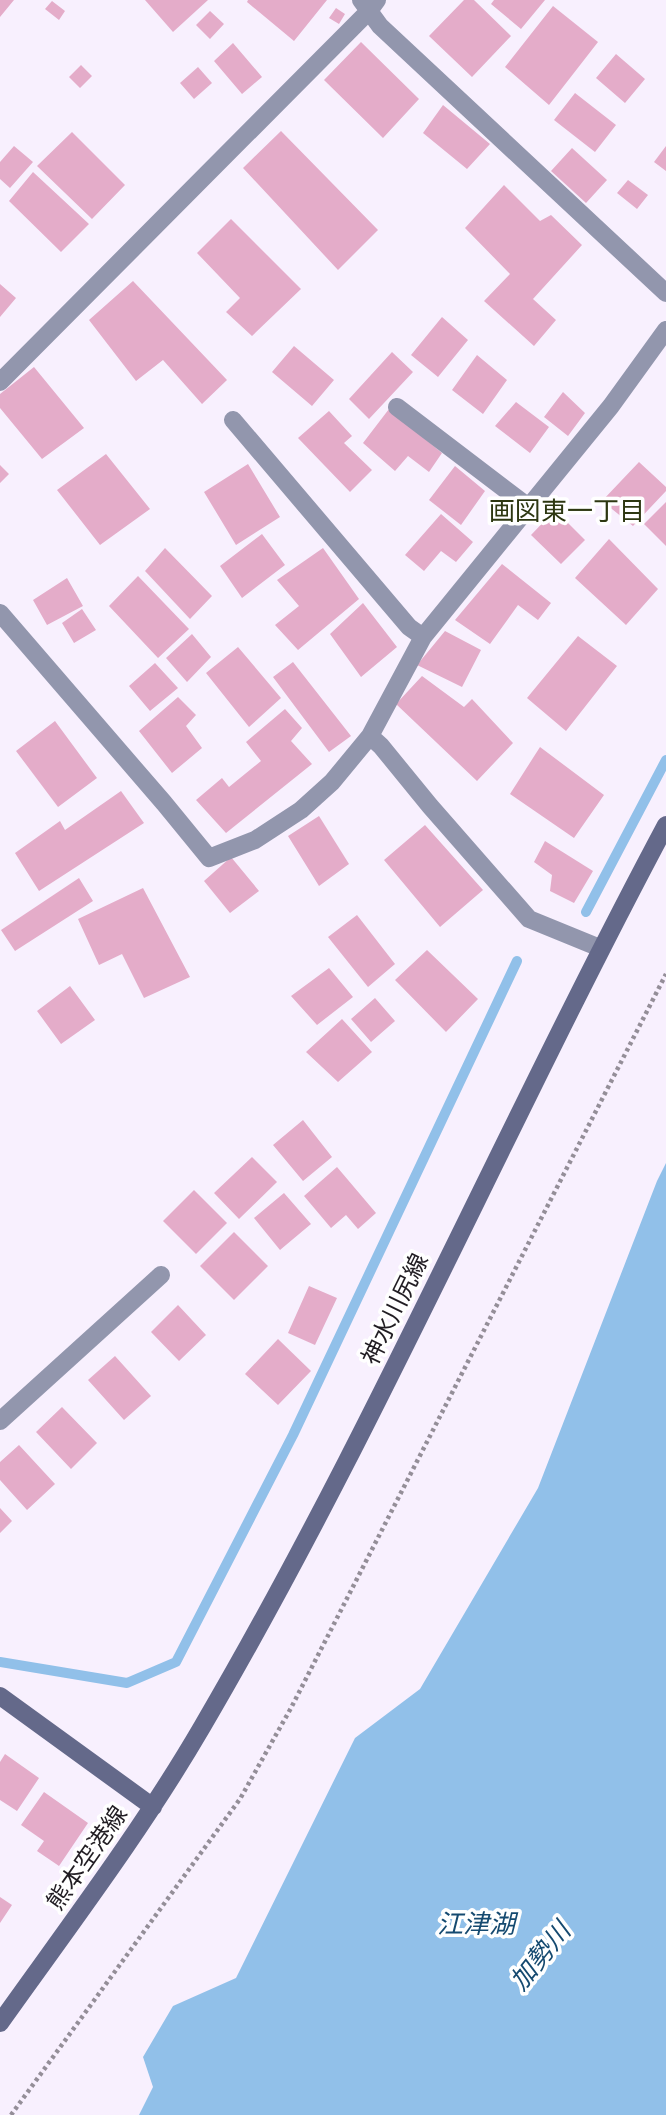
<svg xmlns="http://www.w3.org/2000/svg" width="666" height="2115" font-family="'Noto Sans','Noto Sans JP',sans-serif">
<style>
.water{fill:#91c0e9}
.lines{fill:none;stroke-linecap:round;stroke-linejoin:round}
.stream{stroke:#91c0e9;stroke-width:10}
.building{fill:#e4acc9}
.path{stroke:#948e98;stroke-width:4.5;stroke-dasharray:3.5 3.5;stroke-linecap:butt}
.street{stroke:#9296ad;stroke-width:18}
.secondary{stroke:#64698a;stroke-width:18}
.labels{text-anchor:middle;stroke-width:7;stroke-linejoin:round;paint-order:stroke}
.street-label{font-size:24px;fill:#211d23;stroke:#fff}
.neighbourhood-label{font-size:26px;fill:#2d3711;stroke:#fff}
.water-label{font-size:26px;font-style:italic;fill:#154a70;stroke:#fff}
</style>
<rect width="100%" height="100%" fill="#f8f0fe"/>
<!-- water -->
<path class="water" d="M666 1163V2115H139L153 2087 143 2057 173 2006 236 1978 355 1738 420 1689 538 1488 657 1181Z"/>
<g class="lines">
<!-- stream -->
<path class="stream" d="M586 912 666 760
M0 1662 127 1683 176 1662 293 1435 517 961"/>
</g>
<!-- building -->
<path class="building" d="M0 0H14L0 17Z
M145 0H208L173 32Z
M248 0H327L294 41 247 2Z
M464 0H474L511 36 472 77 429 36Z
M494 0H545L521 29 491 4Z
M52 1 65 11 59 20 45 9Z
M553 6 598 42 549 105 505 67Z
M336 8 345 14 339 24 329 18Z
M210 11 224 24 210 39 196 25Z
M361 42 419 99 383 138 324 80Z
M233 43 262 77 242 94 214 61Z
M616 54 645 79 625 103 596 78Z
M81 65 92 76 80 88 69 77Z
M198 67 212 83 194 99 180 83Z
M575 93 616 125 595 152 554 120Z
M443 105 490 144 467 169 423 133Z
M281 131 378 230 338 270 243 168Z
M72 132 125 185 92 219 37 166Z
M14 146 33 162 10 188 0 179V162Z
M666 146V171L654 162Z
M572 148 607 180 586 203 551 171Z
M33 172 89 224 61 252 9 201Z
M628 180 648 195 637 209 617 193Z
M504 185 540 221 551 215 582 245 533 299 556 320 534 346 484 301 510 274 465 228Z
M231 219 301 289 252 336 226 312 240 298 197 253Z
M133 281 227 380 202 404 163 360 136 381 89 320Z
M0 284 16 298 0 317Z
M442 317 468 340 438 377 411 355Z
M294 346 334 380 312 406 272 372Z
M392 352 413 372 369 419 349 399Z
M477 355 507 380 483 414 452 390Z
M34 367 84 428 42 459 0 408V394Z
M563 392 585 413 568 436 544 417Z
M516 402 549 427 530 453 495 426Z
M389 409 442 453 429 472 408 456 395 471 363 443Z
M329 411 352 436 344 443 372 470 350 492 298 438Z
M106 454 150 509 100 545 57 490Z
M639 462 666 487V491L633 526 602 501Z
M248 464 280 517 236 545 204 492Z
M0 465 9 474 0 483Z
M455 466 485 491 461 525 429 500Z
M666 502V546L644 524Z
M555 510 585 540 561 564 531 535Z
M441 514 473 542 456 562 441 551 424 571 405 555Z
M262 534 285 565 242 598 220 566Z
M609 539 658 589 626 625 575 578Z
M165 548 212 596 190 619 145 571Z
M323 548 359 599 298 650 275 625 299 606 277 580Z
M502 564 551 603 538 620 518 605 490 644 455 620Z
M138 576 189 629 158 658 109 606Z
M67 578 83 606 47 625 33 600Z
M363 603 397 647 361 677 330 634Z
M82 609 96 630 74 643 62 623Z
M445 631 481 650 462 687 417 665Z
M192 634 211 657 187 682 166 658Z
M578 636 617 666 566 731 527 698Z
M238 647 281 698 249 727 206 673Z
M293 662 351 736 329 752 273 677Z
M155 663 178 688 150 711 129 686Z
M422 676 464 707 472 699 513 743 477 781 396 704Z
M178 697 196 715 186 726 202 748 172 773 139 731Z
M285 709 302 728 291 741 312 764 226 833 196 800 222 778 229 787 261 761 246 742Z
M55 721 97 778 58 807 16 751Z
M540 747 604 795 574 838 510 794Z
M121 791 144 823 39 891 15 853 60 821 65 830Z
M319 816 349 864 319 886 288 836Z
M425 825 483 890 440 927 384 860Z
M545 841 593 871 574 903 550 891 552 875 534 862Z
M231 857 259 891 230 913 204 881Z
M79 878 93 901 15 951 1 930Z
M143 888 190 977 144 998 122 954 99 965 78 919Z
M357 915 395 964 368 987 328 937Z
M427 950 478 999 446 1032 395 980Z
M329 968 353 997 317 1025 291 996Z
M70 986 95 1020 61 1044 37 1011Z
M375 998 395 1021 371 1042 351 1019Z
M342 1019 372 1052 338 1082 306 1052Z
M303 1120 332 1157 303 1181 273 1145Z
M252 1157 277 1182 239 1219 214 1193Z
M337 1167 376 1213 358 1229 346 1215 331 1228 304 1196Z
M194 1190 227 1223 196 1254 163 1221Z
M284 1193 311 1224 280 1250 254 1218Z
M234 1232 268 1266 234 1300 200 1266Z
M309 1286 337 1298 315 1345 288 1333Z
M178 1305 206 1335 179 1361 151 1332Z
M278 1339 311 1371 278 1405 245 1374Z
M115 1356 151 1396 124 1420 88 1380Z
M62 1407 97 1443 71 1469 36 1432Z
M19 1445 55 1484 27 1510 0 1480V1462Z
M0 1508 12 1521 0 1533Z
M5 1754 39 1778 17 1811 0 1800V1762Z
M44 1792 88 1823 59 1866 37 1851 44 1841 21 1825Z
M0 1897 12 1905 0 1923Z"/>
<g class="lines">
<!-- path -->
<path class="path" d="M11 2115 240 1799 291 1708 666 974"/>
<!-- street -->
<path class="street" d="M361 0 380 26 666 293
M0 382 369 11 377 0
M397 407 527 506
M233 420 409 627 423 637
M0 613 164 803 209 858 255 840 301 810 332 782 370 736 423 637 611 406 666 330
M370 736 381 746 430 806 529 919 600 948
M0 1421 161 1275"/>
<!-- secondary -->
<path class="secondary" d="M0 1696 153 1807
M0 2023C69 1926 142 1830 202 1727 373 1435 507 1123 666 825"/>
</g>
<g class="labels">
<!-- street labels -->
<g class="street-label">
<text transform="translate(395 1309) rotate(-64)" y="8">神水川尻線</text>
<text transform="translate(87 1858) rotate(-55)" y="8">熊本空港線</text>
</g>
<!-- neighbourhood labels -->
<g class="neighbourhood-label">
<text x="567" y="520">画図東一丁目</text>
</g>
<!-- water labels -->
<g class="water-label">
<text x="476" y="1933">江津湖</text>
<text transform="translate(540 1956) rotate(-51)" y="9">加勢川</text>
</g>
</g>
</svg>
